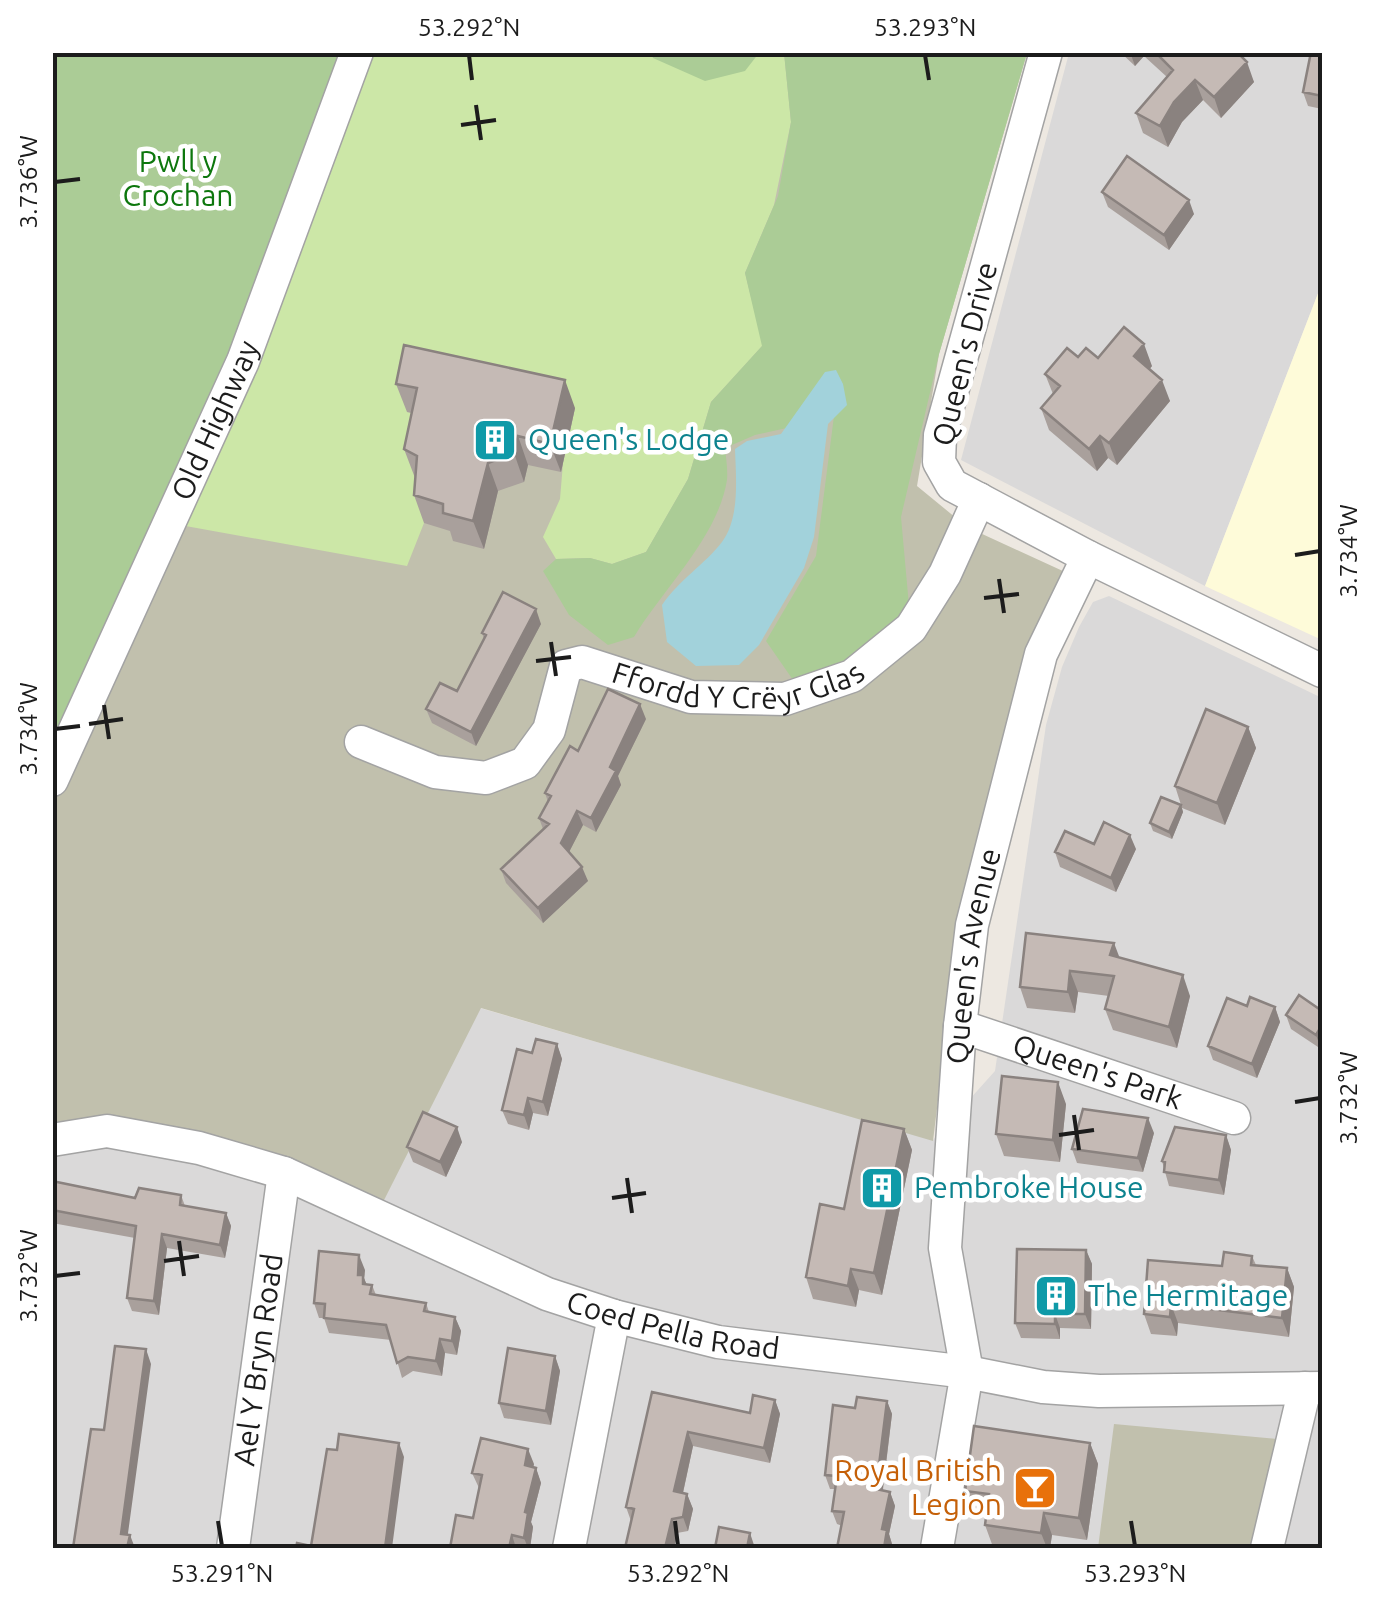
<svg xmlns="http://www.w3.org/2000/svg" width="1375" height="1601" font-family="Ubuntu,sans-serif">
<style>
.residential{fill:#dad9d9}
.education{fill:#fefbd9}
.construction{fill:#c1c0ad}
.grass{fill:#cce7a7}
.forest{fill:#abcc96}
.water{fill:#a2d2db}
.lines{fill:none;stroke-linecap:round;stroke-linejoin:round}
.minor-casing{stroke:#a3a3a3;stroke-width:35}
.minor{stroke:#fff;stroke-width:32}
.wall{fill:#a9a09c}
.shaded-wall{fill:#8a827f}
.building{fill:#c5bab5;stroke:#8a827f;stroke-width:2.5}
.ticks{fill:none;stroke:#1c1c1c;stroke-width:4}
.labels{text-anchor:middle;stroke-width:9;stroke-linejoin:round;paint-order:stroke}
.park-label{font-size:30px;fill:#0d770d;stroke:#fff}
.street-label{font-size:30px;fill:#1c1c1c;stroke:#fff}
.culture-label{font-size:30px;fill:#0d838f;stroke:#fff;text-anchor:start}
.food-label{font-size:30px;fill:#c56008;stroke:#fff;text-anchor:end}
.neatline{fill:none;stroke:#1c1c1c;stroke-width:4}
.ticks-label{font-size:25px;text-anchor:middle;fill:#1c1c1c}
</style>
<rect width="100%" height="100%" fill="#ede8e1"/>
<!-- residential -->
<path class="residential" d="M1069 53H1322V283L1205 586 961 460Z
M1109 596 1322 698V1548H53V1140L107 1131 376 1215 480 1008 933 1140 995 1071 1046 725 1062 667 1079 627 1093 602Z"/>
<!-- education -->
<path class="education" d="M1322 283V640L1205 586Z"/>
<!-- construction -->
<path class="construction" d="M357 53H1027L939 354 917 486 967 527 1065 572 947 1027 933 1141 481 1008 376 1216 199 1148 53 1140V780Z
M1114 1424 1277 1439 1253 1548H1098Z"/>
<!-- grass -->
<path class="grass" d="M357 53H784L791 122 774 205 745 273 763 345 711 402 688 479 646 552 612 564 590 558 556 559 543 537 560 499 563 463 575 408 407 412 427 416 424 523 407 566 169 523Z"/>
<!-- forest -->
<path class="forest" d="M53 53H357L53 780Z
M651 53H759L745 71 705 81 653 58Z
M784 53H1027L939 354 901 517 911 628 802 693 766 641 816 556 838 385 791 427 755 435 725 448C726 458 728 470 727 480 718 537 663 589 634 637L608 645 569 615 543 571 556 559 590 558 612 564 646 552 688 479 711 402 762 346 745 273 778 196 791 122Z"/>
<!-- water -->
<path class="water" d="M836 370 843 384 847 405 828 424 814 537 804 568 759 645 739 665 696 666 667 642 662 605C680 579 704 565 722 542 740 518 736 478 735 449L747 441 781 434 825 372Z"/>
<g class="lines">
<!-- minor casing -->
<g class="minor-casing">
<g id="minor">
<path d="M1046 52 940 435 939 462 952 485 1088 557 1322 671"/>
<path id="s1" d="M361 742 435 772 486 778 525 763 549 730 566 666 582 662 691 697 785 699 852 676 911 628 945 574 979 499"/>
<path id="s2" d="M52 780 243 361 357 52"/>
<path id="s3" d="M960 1026 1234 1118"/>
<path id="s4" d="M52 1140 107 1131 199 1148 284 1173 547 1294 614 1316 718 1342 967 1372 1043 1387 1099 1391 1322 1388"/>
<path id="s5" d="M233 1548 284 1173"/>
<path d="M569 1548 614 1316"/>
<path id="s6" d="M937 1548 967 1372 945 1248 960 1026 972 925 1041 654 1088 557"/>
<path d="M1267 1548 1305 1388"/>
</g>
</g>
<!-- minor -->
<use href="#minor" class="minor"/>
</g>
<!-- wall -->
<path class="wall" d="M1120 52H1237L1254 82 1221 118 1203 100 1182 122 1168 147 1143 133 1136 113 1167 77 1144 56 1135 66Z
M1322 52V109L1308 106 1303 92Z
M1102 192 1194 214 1169 250 1108 207Z
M1078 357 1098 358 1152 366 1150 369 1170 401 1117 465 1108 458 1097 471 1049 430 1041 408 1053 394 1045 374Z
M396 384 575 408 561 472 528 465 524 482 498 491 484 549 453 541 450 531 424 523 414 495 415 478 404 449 412 413 407 412Z
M541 624 476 746 432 723 426 709 457 691 484 639 482 633Z
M646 719 618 776 621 785 596 832 583 825 569 852 588 881 543 923 506 883 501 869 543 829 539 818 548 802 545 793 578 751Z
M1248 727 1256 748 1225 825 1182 808 1175 786Z
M1181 805 1183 812 1172 839 1153 831 1150 823Z
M1136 849 1116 892 1060 867 1055 852Z
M1026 933 1120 958 1190 996 1177 1048 1113 1030 1105 1009 1109 996 1078 992 1075 1013 1027 1008 1020 987Z
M1275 1007 1280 1022 1257 1078 1213 1060 1208 1046Z
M1322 1011V1047L1321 1049 1291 1029 1286 1015Z
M557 1044 562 1059 548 1116 533 1113 529 1130 508 1124 502 1110 532 1053Z
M1066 1104 1060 1162 1004 1156 996 1134Z
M904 1129 912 1150 882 1295 859 1290 856 1307 813 1299 806 1277 844 1209Z
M1154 1133 1143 1172 1077 1163 1072 1149Z
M1226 1135 1231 1150 1224 1195 1169 1186 1162 1161Z
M462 1142 446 1177 413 1162 407 1147Z
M52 1181 135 1198 181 1195 185 1206 226 1213 231 1226 225 1258 167 1248 159 1315 132 1311 127 1298 135 1238 52 1223Z
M1086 1250 1092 1264 1091 1329 1060 1328V1339L1021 1338 1015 1323Z
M1252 1256 1256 1265 1287 1268 1294 1287 1289 1337 1178 1323 1177 1336 1151 1334 1144 1314 1222 1266Z
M365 1270 364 1278 366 1284 372 1285 376 1295 426 1303 429 1312 455 1317 461 1331 457 1355 445 1353 442 1376 413 1371 402 1378 391 1340 329 1333 324 1318H319L314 1303Z
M555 1356 560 1371 551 1425 504 1418 499 1403Z
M652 1392 750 1413 775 1400 780 1414 770 1463 693 1446 683 1493 687 1494 693 1509 688 1531 677 1533 674 1548H625L631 1521 626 1507Z
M887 1401 892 1414 883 1490 890 1492 895 1506 889 1534 892 1544 837 1524 832 1511 835 1489H830L825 1475 855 1408Z
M1090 1443 1098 1464 1087 1540 1052 1535 1050 1548H1005L993 1547 985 1525 986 1514 973 1512 965 1491Z
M534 1464 533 1467 536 1468 541 1483 531 1522 533 1527 530 1548H450L473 1518 479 1488 472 1473Z"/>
<!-- shaded-wall -->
<path class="shaded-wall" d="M1130 52H1143L1144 56 1135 66Z
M1247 62 1254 82 1221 118 1214 97Z
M1195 80 1203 100 1182 122 1168 147 1160 126 1174 102Z
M1189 200 1194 214 1169 250 1164 235Z
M1144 344 1152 366 1142 377 1134 356Z
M565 380 575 408 561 472 550 444Z
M1162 380 1170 401 1117 465 1109 443Z
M518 436 528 465 524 482 514 453Z
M1100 436 1108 458 1097 471 1089 449Z
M488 463 498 491 484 549 473 521Z
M536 609 541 624 476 746 471 732Z
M640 704 646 719 618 776 621 785 596 832 591 818 610 767Z
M1248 727 1256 748 1225 825 1217 803Z
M1181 805 1183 812 1172 839 1169 832Z
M577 811 583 825 566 858 561 843Z
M1130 835 1136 849 1116 892 1111 878Z
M582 867 588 881 543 923 538 908Z
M1114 943 1122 964 1110 955Z
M1070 971 1078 992 1075 1013 1068 992Z
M1183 975 1190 996 1177 1048 1169 1027Z
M1275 1007 1280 1022 1257 1078 1252 1064Z
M1322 1025V1047L1321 1049 1316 1035Z
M557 1044 562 1059 548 1116 543 1102Z
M1058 1082 1066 1104 1060 1162 1053 1140Z
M528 1098 533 1113 529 1130 524 1115Z
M1148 1118 1154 1133 1143 1172 1138 1158Z
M457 1127 462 1142 446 1177 440 1162Z
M904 1129 912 1150 882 1295 874 1273Z
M1226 1135 1231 1150 1224 1195 1219 1180Z
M226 1213 231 1226 225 1258 220 1245Z
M162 1234 167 1248 159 1315 154 1301Z
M1086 1250 1092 1264 1091 1329 1085 1314Z
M359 1255 365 1270 364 1278 369 1290 368 1298 358 1275Z
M1287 1268 1294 1287 1289 1337 1282 1318Z
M851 1269 859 1290 856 1307 848 1286Z
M1171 1304 1178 1323 1177 1336 1170 1317Z
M1055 1314 1060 1328V1339L1055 1324Z
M455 1317 461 1331 457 1355 452 1341Z
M440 1339 445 1353 442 1376 436 1361Z
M146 1349 151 1364 126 1548 121 1534Z
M555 1356 560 1371 551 1425 546 1411Z
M775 1400 780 1414 770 1463 764 1448Z
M887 1401 892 1414 881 1503 876 1489Z
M688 1432 693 1446 680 1506 674 1491Z
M399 1443 404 1457 392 1548H385Z
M1090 1443 1098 1464 1087 1540 1079 1518Z
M528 1449 534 1464 530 1480 525 1465Z
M536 1468 541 1483 531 1522 533 1527 530 1548H528L524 1538 525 1512Z
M890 1492 895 1506 889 1534 892 1544 891 1548H884L882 1529Z
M687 1494 693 1509 688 1531 683 1517Z
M1044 1513 1052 1535 1050 1548H1047L1041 1533Z
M672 1519 677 1533 674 1548H665Z
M750 1533 755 1548H747Z
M130 1535 135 1548H127Z
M512 1535 516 1548H509Z"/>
<!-- building -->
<path class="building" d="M1155 52H1237L1247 62 1214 97 1195 80 1174 102 1160 126 1136 113 1173 70Z
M1311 52H1322V96L1303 92Z
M1127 156 1189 200 1164 235 1102 192Z
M1124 327 1144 344 1134 356 1162 380 1109 443 1100 436 1089 449 1041 408 1060 386 1045 374 1067 348 1078 357 1086 348 1098 358Z
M404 345 565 380 550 444 518 436 514 453 488 463 473 521 443 513V504L414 495 417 456 404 449 417 388 396 384Z
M503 592 536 609 471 732 426 709 440 683 457 691 486 635 482 633Z
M608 689 640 704 610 767 616 771 591 818 577 811 561 843 582 867 538 908 501 869 549 824 539 818 551 796 545 793 570 746 578 751Z
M1206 709 1248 727 1217 803 1175 786Z
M1161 797 1181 805 1169 832 1150 823Z
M1104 822 1130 835 1111 878 1055 852 1065 831 1094 844Z
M1026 933 1114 943 1110 955 1183 975 1169 1027 1105 1009 1114 976 1070 971 1068 992 1020 987Z
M1299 995 1322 1011V1025L1316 1035 1286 1015Z
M1250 997 1275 1007 1252 1064 1208 1046 1227 998 1247 1006Z
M536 1039 557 1044 543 1102 528 1098 524 1115 502 1110 517 1049 532 1053Z
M1002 1076 1058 1082 1053 1140 996 1134Z
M1083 1109 1148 1118 1138 1158 1072 1149Z
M423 1112 457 1127 440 1162 407 1147Z
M862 1120 904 1129 874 1273 851 1269 848 1286 806 1277 820 1204 844 1209Z
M1175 1127 1226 1135 1219 1180 1164 1172 1165 1162 1162 1161Z
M52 1181 135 1198 139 1188 181 1195 180 1205 226 1213 220 1245 162 1234 154 1301 127 1298 136 1226 52 1210Z
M1017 1249 1086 1250 1085 1314H1055V1324L1015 1323Z
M319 1251 359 1255 358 1275H363V1284L372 1285 370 1294 426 1303 424 1311 455 1317 452 1341 440 1339 436 1361 408 1357 397 1363 386 1325 324 1318 325 1304 314 1303Z
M1224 1252 1252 1256 1251 1265 1287 1268 1282 1318 1171 1304 1170 1317 1144 1314 1148 1260 1222 1266Z
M115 1346 146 1349 121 1534 130 1535 127 1548H73L91 1429 104 1430Z
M508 1348 555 1356 546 1411 499 1403Z
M652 1392 750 1413 753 1395 775 1400 764 1448 688 1432 674 1491 687 1494 683 1517 672 1519 665 1548 658 1547V1548H625L634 1509 626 1507Z
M857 1397 887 1401 876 1489 890 1492 882 1529 887 1530 884 1548H837L844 1512 832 1511 837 1476 825 1475 833 1405 855 1408Z
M974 1426 1090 1443 1079 1518 1044 1513 1041 1533 985 1525 989 1494 965 1491Z
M339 1434 399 1443 385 1548H296L297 1543 311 1546 327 1449 337 1450Z
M481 1438 528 1449 525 1465 536 1468 525 1512 528 1513 524 1538 512 1535 509 1548H450L456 1515 473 1518 482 1475 472 1473Z
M719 1527 750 1533 747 1548H715Z"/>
<!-- ticks -->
<path class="ticks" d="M469 55 472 80M925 55 929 80M476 105 481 140M461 125 496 120M55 182 80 179M1295 555 1320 551M999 579 1004 613M984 598 1019 594M551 642 556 676M536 661 571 657M104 705 109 739M89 724 123 719M55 729 80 726M1295 1102 1320 1098M1074 1115 1079 1150M1059 1135 1094 1130M627 1178 632 1213M612 1198 646 1193M179 1241 184 1276M164 1261 199 1256M55 1276 80 1273M218 1521 222 1546M675 1521 678 1546M1131 1521 1135 1546"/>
<!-- icons -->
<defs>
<g id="building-square" transform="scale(2.25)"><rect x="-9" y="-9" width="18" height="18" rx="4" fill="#0f9aa8" stroke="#fff"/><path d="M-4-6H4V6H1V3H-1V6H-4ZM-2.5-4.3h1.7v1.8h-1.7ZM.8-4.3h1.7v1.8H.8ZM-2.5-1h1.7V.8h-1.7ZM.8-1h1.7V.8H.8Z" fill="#fff"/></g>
<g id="bar-square" transform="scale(2.25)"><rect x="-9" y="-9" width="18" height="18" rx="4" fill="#e8710a" stroke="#fff"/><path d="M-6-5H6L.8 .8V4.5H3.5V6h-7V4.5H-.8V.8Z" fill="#fff"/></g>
</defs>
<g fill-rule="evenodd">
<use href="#building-square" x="495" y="440"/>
<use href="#building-square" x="882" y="1188"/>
<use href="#building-square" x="1056" y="1296"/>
<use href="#bar-square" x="1035" y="1488"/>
</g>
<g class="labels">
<!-- park labels -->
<g class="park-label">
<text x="178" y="172">Pwll y<tspan x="178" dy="34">Crochan</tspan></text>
</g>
<!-- street labels -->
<g class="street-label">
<text transform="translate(965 354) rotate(-76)" y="10">Queen's Drive</text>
<text dy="10" stroke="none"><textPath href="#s2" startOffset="395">Old Highway</textPath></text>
<text dy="10" stroke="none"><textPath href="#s1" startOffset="458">Ffordd Y Crëyr Glas</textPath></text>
<text dy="10" stroke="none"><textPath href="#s6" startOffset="598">Queen's Avenue</textPath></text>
<text dy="10" stroke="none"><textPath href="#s3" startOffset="145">Queen's Park</textPath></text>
<text dy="10" stroke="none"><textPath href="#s4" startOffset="658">Coed Pella Road</textPath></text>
<text dy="10" stroke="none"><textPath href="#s5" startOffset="190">Ael Y Bryn Road</textPath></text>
</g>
<!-- culture labels -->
<g class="culture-label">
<text x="528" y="450">Queen's Lodge</text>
<text x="914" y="1198">Pembroke House</text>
<text x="1088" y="1306">The Hermitage</text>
</g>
<!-- food labels -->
<g class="food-label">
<text x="1002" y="1481">Royal British<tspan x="1002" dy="34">Legion</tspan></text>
</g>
</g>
<!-- border -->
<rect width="1375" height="1601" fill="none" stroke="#ffffff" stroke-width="110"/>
<rect x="55" y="55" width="1265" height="1491" class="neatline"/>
<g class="ticks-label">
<text x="469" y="36">53.292°N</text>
<text x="925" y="36">53.293°N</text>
<text transform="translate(28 182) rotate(-90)" y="9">3.736°W</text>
<text transform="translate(1348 551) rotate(-90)" y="9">3.734°W</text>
<text transform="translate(28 729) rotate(-90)" y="9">3.734°W</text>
<text transform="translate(1348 1098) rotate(-90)" y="9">3.732°W</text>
<text transform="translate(28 1276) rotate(-90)" y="9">3.732°W</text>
<text x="222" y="1582">53.291°N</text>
<text x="678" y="1582">53.292°N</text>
<text x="1135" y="1582">53.293°N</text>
</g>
</svg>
